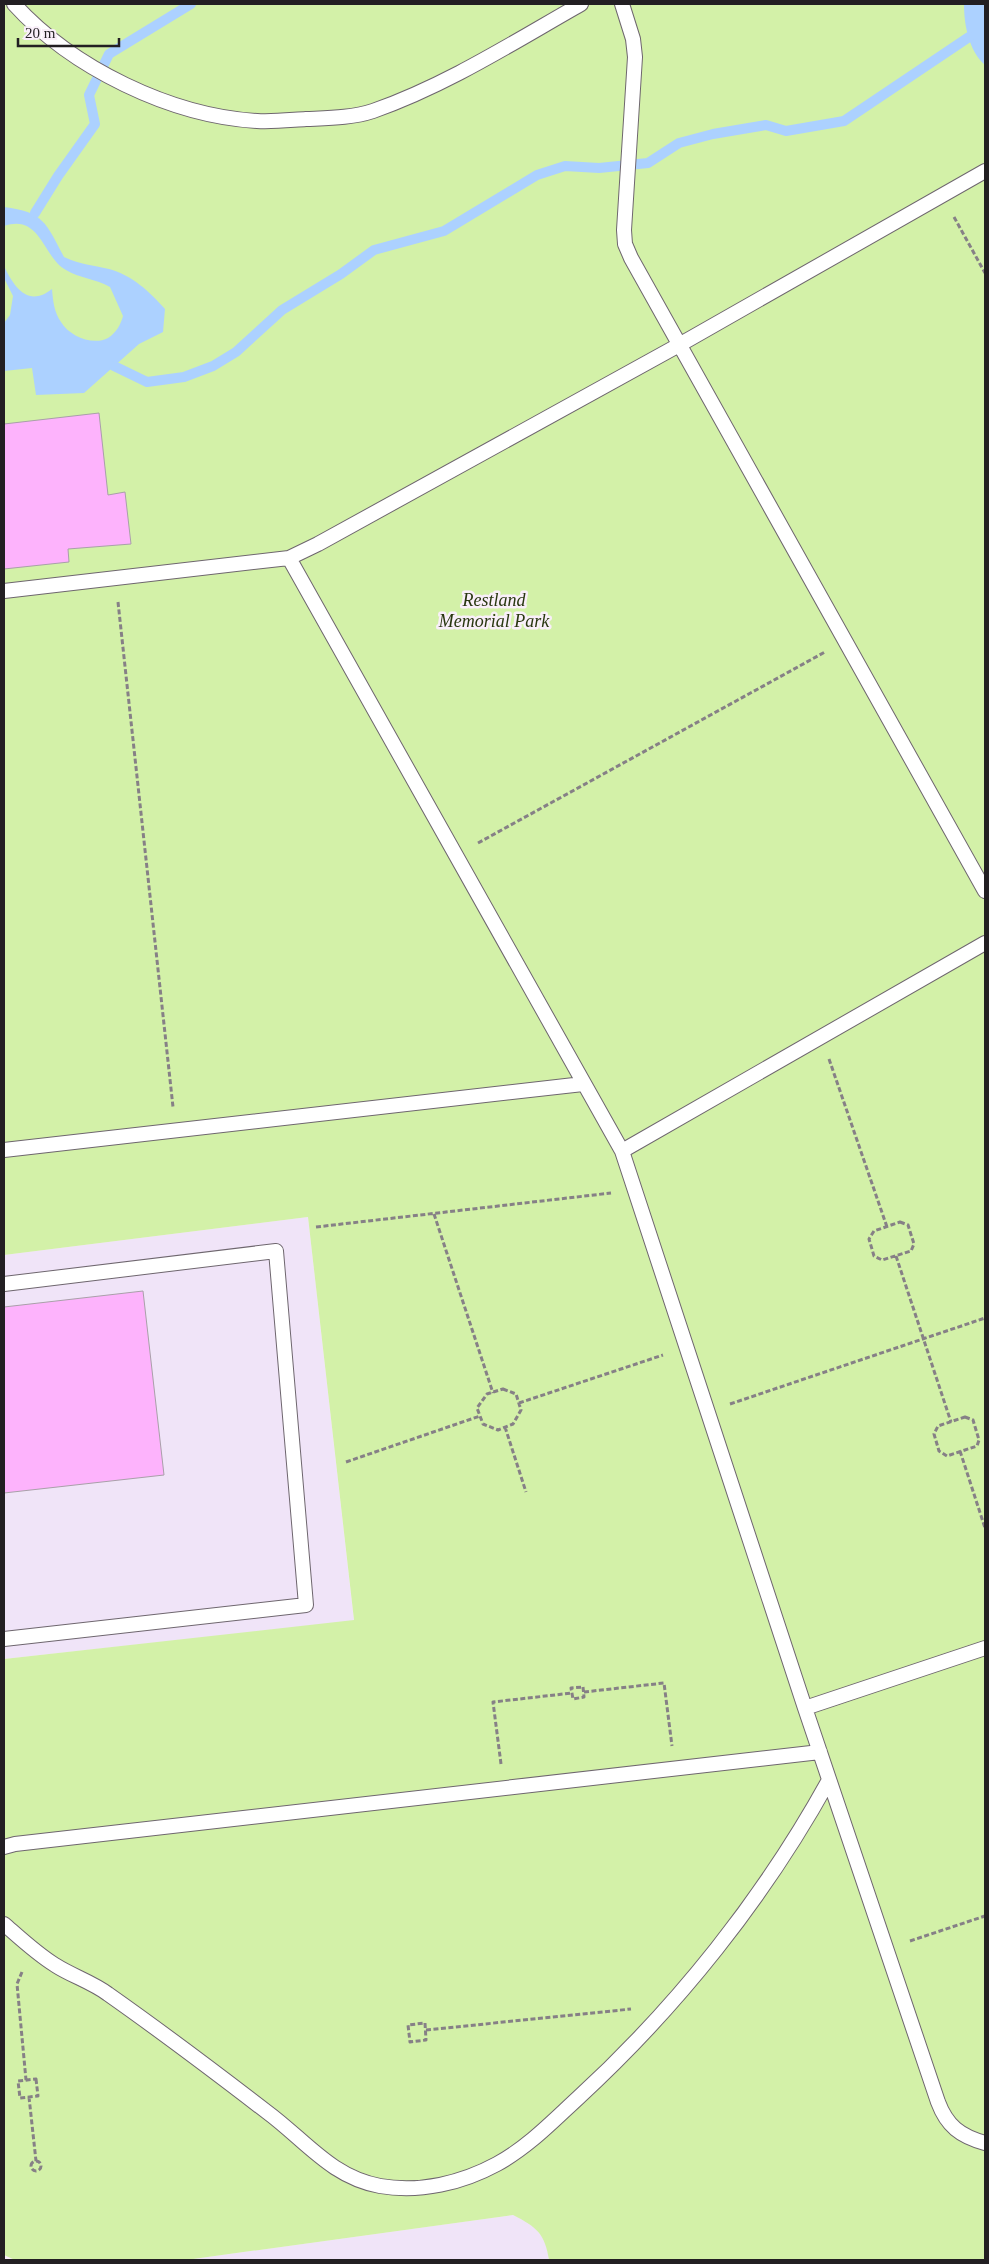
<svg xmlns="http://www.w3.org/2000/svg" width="989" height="2264" font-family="Georgia,serif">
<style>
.commercial{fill:#f0e4f8}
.green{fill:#d3f1a8}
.water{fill:#acd1ff}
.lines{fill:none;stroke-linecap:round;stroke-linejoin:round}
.stream{stroke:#acd1ff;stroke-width:10}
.building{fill:#fdb3fc;stroke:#a9a0a9}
.lane-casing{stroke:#6e666e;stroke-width:16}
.path{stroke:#868086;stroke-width:3;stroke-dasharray:5 2.5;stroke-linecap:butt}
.lane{stroke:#fff;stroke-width:14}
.labels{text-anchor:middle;stroke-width:5;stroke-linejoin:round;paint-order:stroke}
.park-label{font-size:18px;font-style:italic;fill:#293710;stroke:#f9eff9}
</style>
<rect width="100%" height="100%" fill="#f9eff9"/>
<!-- commercial -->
<path class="commercial" d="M308 1217 354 1621 4 1659V1255Z
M513 2215 532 2224 546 2242 549 2260H186Z"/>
<!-- green -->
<path class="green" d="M4 4H985V2260H549C545 2234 537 2227 513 2215L186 2260H15L4 2255V1659L354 1620 308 1217 4 1255Z"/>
<!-- water -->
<path class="water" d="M964 4H985V65C969 51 964 25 964 4Z
M4 207C44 212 46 223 64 257 82 265 92 265 109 269 132 275 150 292 165 309L163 332 139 344 84 393 36 395 32 368 4 371V323L10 315 13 296 4 278V266C14 287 28 308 52 289 53 301 54 312 61 322 69 336 93 346 108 338 116 333 121 324 123 316L110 287C96 279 79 278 66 270 43 258 41 213 4 226Z"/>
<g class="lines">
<!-- stream -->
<path class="stream" d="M35 213 58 176 95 124 89 95 109 54 191 4
M114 366 147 382 184 377 213 366 236 352 282 310 341 274 374 250 444 231 537 175 565 166 599 168 648 163 679 143 713 134 766 125 786 131 844 121 969 37"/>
</g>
<!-- building -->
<path class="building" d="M99 413 108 495 125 492 131 544 68 549 69 562 4 569V424Z
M143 1291 164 1475 4 1493V1307Z"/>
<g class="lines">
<!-- lane casing -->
<g class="lane-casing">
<path id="lane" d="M14 4C72 68 171 116 257 121 273 122 290 120 306 119 328 118 352 118 373 111 447 85 514 42 581 4
M622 4 633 39 635 57 624 230 625 244 631 258 985 891
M289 558 622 1151 805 1708 938 2102C947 2126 960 2136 985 2143
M4 591 289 558 318 544 679 345 985 171
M4 1150 583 1084
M622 1151 985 943
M4 1284 276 1251 306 1605 4 1639
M805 1708 985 1648
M4 1847 15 1844 820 1752
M4 1924C20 1938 37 1954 55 1965 72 1976 92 1982 108 1994 162 2032 215 2072 267 2112 305 2140 331 2177 380 2186 420 2193 462 2183 497 2164 528 2147 552 2122 578 2098 677 2007 764 1898 829 1780"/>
</g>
<!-- path -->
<path class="path" d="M954 217 985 273
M118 602 173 1107
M478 843 825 652
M829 1059 887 1227
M434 1214 493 1393
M900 1222 908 1225 914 1244 911 1251 882 1260 874 1256 869 1239 874 1231Z
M316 1227 611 1193
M896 1256 951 1422
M503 1389 516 1394 521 1410 513 1424 498 1430 483 1424 477 1408 487 1394Z
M519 1403 663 1355
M730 1404 985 1318
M965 1417 973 1420 979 1440 977 1446 947 1456 939 1451 934 1434 938 1426Z
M505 1427 526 1492
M960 1451 985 1528
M346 1462 480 1416
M583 1687 584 1697 573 1699 571 1688Z
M584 1692 664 1683 672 1746
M501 1764 493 1702 572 1693
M910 1941 985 1916
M22 1972 17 1984 26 2080
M425 2023 426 2040 410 2042 408 2025Z
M426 2030 631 2009
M36 2079 38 2096 20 2098 18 2081Z
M29 2097 36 2161
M31 2166a5 5 0 1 1 10 0a5 5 0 1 1-10 0Z"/>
<!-- lane -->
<use href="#lane" class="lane"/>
</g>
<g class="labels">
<!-- park labels -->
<g class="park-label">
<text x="494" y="606">Restland<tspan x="494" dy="21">Memorial Park</tspan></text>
</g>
</g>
<!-- border -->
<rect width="989" height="2264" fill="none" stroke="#221f22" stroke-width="10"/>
<!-- scale -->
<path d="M18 38v8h101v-8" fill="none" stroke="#221f22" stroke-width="2.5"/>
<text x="25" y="38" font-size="15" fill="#221f22" stroke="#f9eff9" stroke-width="4" paint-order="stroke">20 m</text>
</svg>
